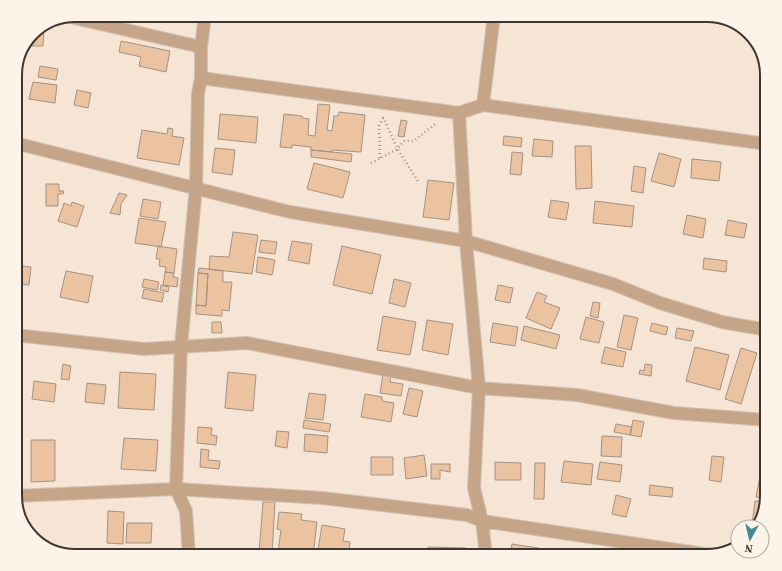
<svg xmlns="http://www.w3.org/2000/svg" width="782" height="571" font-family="'Source Serif 4',serif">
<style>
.building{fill:#ebc3a0;stroke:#a39284}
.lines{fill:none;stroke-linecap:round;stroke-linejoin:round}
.street-casing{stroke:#d1c1b4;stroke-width:14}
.path{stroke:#9f9388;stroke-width:2.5;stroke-dasharray:1 3;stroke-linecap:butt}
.street{stroke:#c6a488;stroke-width:12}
.rim{fill:none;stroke:#3e3731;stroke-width:2}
</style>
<rect width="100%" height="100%" fill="#f6e4d5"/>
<!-- building -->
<path class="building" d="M44 27 43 46H27L35 30Z
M121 41 170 51 166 72 139 66 141 57 119 52Z
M40 66 58 69 56 80 38 77Z
M33 82 57 85 55 103 29 99Z
M77 90 91 93 88 108 74 105Z
M318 104 330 105 327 130 332 131 334 116H338L339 112 365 115 361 152 332 150V152L311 150V147L292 145V148L280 147 284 114 302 116V118L309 119 308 135 315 136Z
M220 114 258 117 256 143 218 139Z
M401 120 407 121 404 137 398 136Z
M168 128 173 129 172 136 184 138 179 165 137 158 142 130 167 134Z
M504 136 522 138 521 147 503 145Z
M534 139 553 141 552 157 532 156Z
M575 146H591L592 188 576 189Z
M215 148 235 150 232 175 212 172Z
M311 150 352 154 351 162 311 157Z
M512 152 523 153 521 175 510 174Z
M659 153 681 159 674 187 651 181Z
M692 159 721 162 719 181 691 178Z
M314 163 350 172 343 198 307 189Z
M634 166 646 168 643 193 631 191Z
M428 180 454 183 449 220 423 217Z
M46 184H59V191H64L63 194H58V206H46Z
M119 193 127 195 121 204 120 215 110 213Z
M143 199 161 202 158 219 140 216Z
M551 200 569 203 566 220 548 217Z
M595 201 634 206 632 227 593 223Z
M72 202 84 206 77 227 58 221 64 203 71 206Z
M687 215 706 219 703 238 683 234Z
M139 218 166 222 161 247 135 243Z
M728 220 747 224 744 238 725 235Z
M764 229H767V252H763Z
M233 232 258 235 252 274 209 269 210 256 229 257Z
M261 240 277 242 275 254 259 252Z
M292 241 312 244 309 264 288 260Z
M158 246 177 249 174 273 165 272 166 267 159 266 160 259H156Z
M342 246 381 255 372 294 333 285Z
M258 257 275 260 272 275 256 272Z
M704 258 727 261 726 272 703 269Z
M15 265 31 267 29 285 15 284Z
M199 268 223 271V282H232L229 311 222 310V316L196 314V305L206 306 208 274 198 273Z
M66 271 93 276 88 303 60 297Z
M165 272 174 273 173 277 178 278 177 287 163 285Z
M198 273 208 274 206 306 196 305Z
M144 279 159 282 157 290 142 287Z
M394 279 411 283 405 307 389 303Z
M161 285 169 287 168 292 160 290Z
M498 285 513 288 510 303 495 300Z
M144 289 164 293 162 302 142 298Z
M537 292 547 296 544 302 560 308 551 329 526 318Z
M593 302 600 303 598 318 590 316Z
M624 315 638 318 631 350 617 347Z
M383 316 416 322 410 355 377 350Z
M586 317 604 322 599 343 580 339Z
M427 320 453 324 448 355 422 350Z
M212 322H221L222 333H212Z
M493 323 518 327 515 346 490 342Z
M652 323 668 327 666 335 650 331Z
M524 326 560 335 556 349 521 340Z
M677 328 694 331 691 341 675 338Z
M605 347 626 352 623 367 601 363Z
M695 347 729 355 720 390 686 381Z
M741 348 757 353 741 404 725 399Z
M15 356 17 392H15Z
M63 364 71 366 69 380 61 379Z
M645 364 652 365 651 376 639 374 640 370 644 371Z
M120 372 156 374 154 410 118 408Z
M228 372 256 375 253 411 225 408Z
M383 374 391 376 390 382 403 384 401 396 380 393Z
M34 381 56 384 54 402 32 399Z
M87 383 106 385 104 404 85 402Z
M409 388 423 391 417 417 403 414Z
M309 393 326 395 323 420 305 418Z
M365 394 382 397V401L394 403 391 422 361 417Z
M304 420 331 424 329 432 303 428Z
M633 420 644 422 641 437 630 435Z
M616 424 632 427 630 435 614 432Z
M198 427 212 428 211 435 217 436 216 445 197 443Z
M277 431 289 432 287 448 275 446Z
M305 434 328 436 327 453 304 451Z
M602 436 622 437 621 457 601 456Z
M124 438 158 440 156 471 121 469Z
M31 440H55V481L31 482Z
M201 449 209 450 208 460 220 461 219 469 200 467Z
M765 450 767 451 766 498 756 497Z
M424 455 427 476 406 479 404 458Z
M712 456 724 457 721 482 709 480Z
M371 457H393V475H371Z
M564 461 593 464 591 485 561 482Z
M495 462 521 463V480H495Z
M600 462 622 465 620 482 597 479Z
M535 463H545L544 499H534Z
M431 464H450V472L440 470V479H431Z
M650 485 673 488 672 497 649 495Z
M616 495 631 499 626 517 612 514Z
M755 501 765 502 757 525 752 524Z
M263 502H275L272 554 259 553Z
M108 511 124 512 123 544 107 543Z
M279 512 302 514 301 520 317 522 313 556 278 552 281 530 277 529Z
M127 523H152L151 543H126Z
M322 525 345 529 343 541 350 542 348 556H317Z
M512 544 538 548 537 556H510Z
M428 547 466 548 465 556H428Z
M550 549 590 553V556H549Z
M102 552 101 556H83V553Z
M396 552 422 553V556H396Z
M349 553 368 556H348Z"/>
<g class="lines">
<!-- street casing -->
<g class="street-casing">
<path id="street" d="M205 15 201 47V78L459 113 483 105 767 144
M70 17 201 47
M483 105 494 15
M459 113 466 241 479 388 474 488 482 521 486 556
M15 143 290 212 466 241 613 284 660 303 722 322 767 330
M15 335 144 349 247 343 479 388 577 395 674 413 767 420
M15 496 176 489 322 498 467 515 482 521 711 555
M189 556 186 511 176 489 181 346 196 187 198 93 201 78"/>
</g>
<!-- path -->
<path class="path" d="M383 117 397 148 419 183
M380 158 379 126 383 118
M371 163 396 150 404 141H414L435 124"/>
<!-- street -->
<use href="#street" class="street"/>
</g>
<!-- crop -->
<path d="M0 0H782V571H0ZM75 22H707A53 53 0 0 1 760 75V496A53 53 0 0 1 707 549H75A53 53 0 0 1 22 496V75A53 53 0 0 1 75 22Z" fill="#fef3e9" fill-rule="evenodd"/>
<path class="rim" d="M75 22H707A53 53 0 0 1 760 75V496A53 53 0 0 1 707 549H75A53 53 0 0 1 22 496V75A53 53 0 0 1 75 22Z"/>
<!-- north arrow -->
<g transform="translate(750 539) rotate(188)"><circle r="19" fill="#fef3e9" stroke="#b1a89f"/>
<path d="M0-3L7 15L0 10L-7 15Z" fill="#448a94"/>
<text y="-6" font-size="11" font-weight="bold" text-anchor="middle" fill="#3e3731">N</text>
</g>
</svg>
